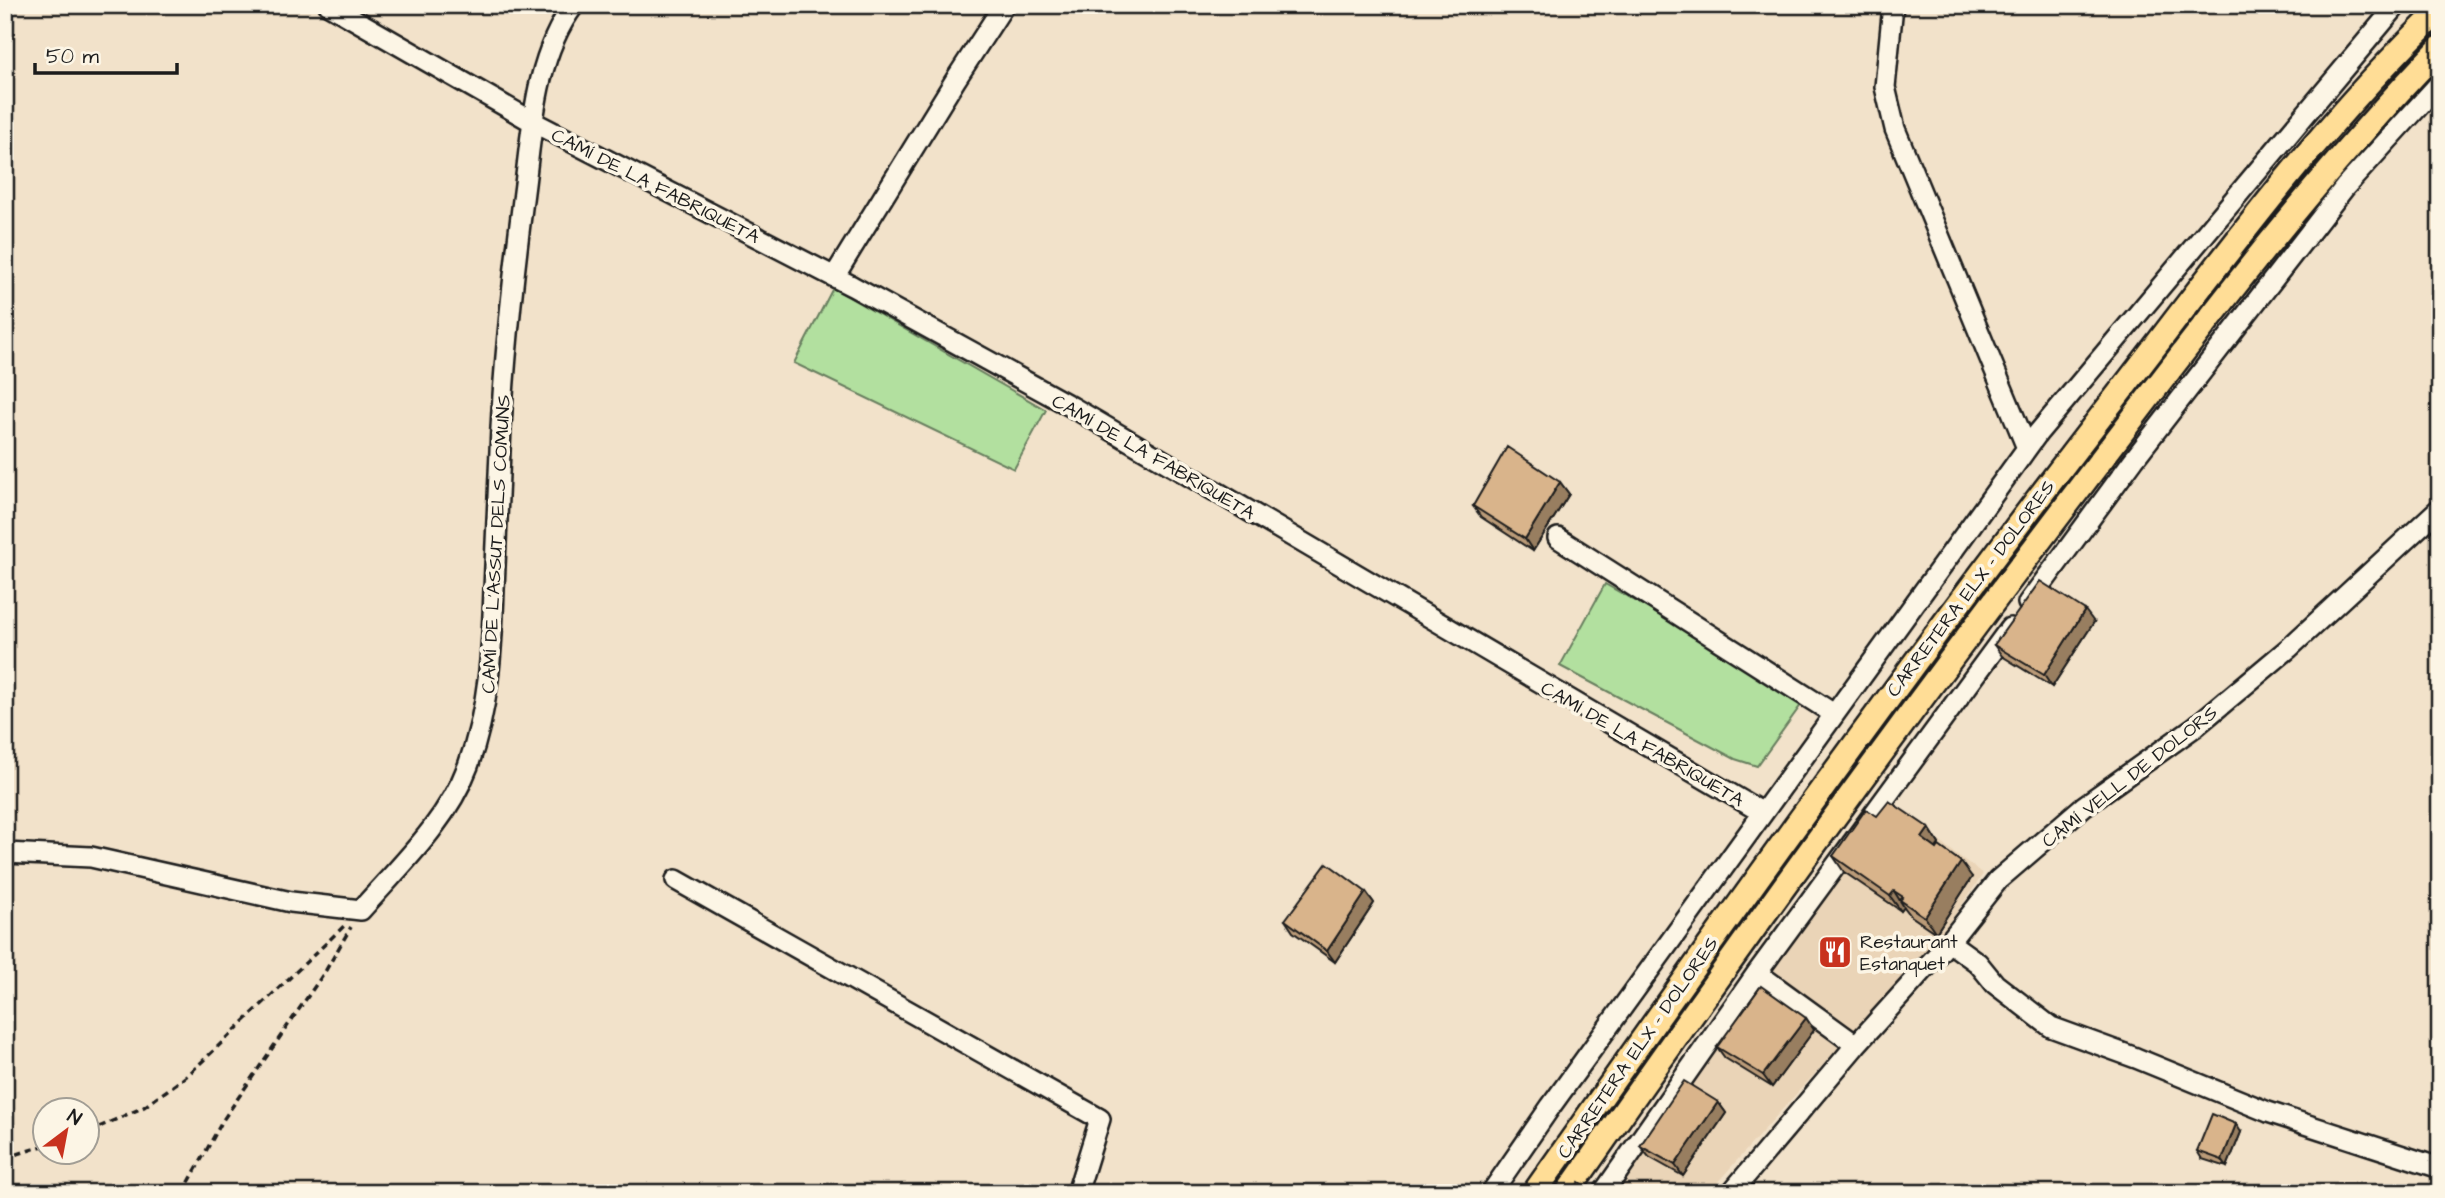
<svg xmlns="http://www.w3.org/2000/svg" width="2445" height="1198" font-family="'Architects Daughter',sans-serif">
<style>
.built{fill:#ead4b7}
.green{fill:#b2e09f;stroke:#677e5e;stroke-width:2}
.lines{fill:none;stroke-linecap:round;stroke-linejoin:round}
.minor-casing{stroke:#1c1c1c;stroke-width:24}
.major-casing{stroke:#1c1c1c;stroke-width:28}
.path{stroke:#1c1c1c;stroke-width:3.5;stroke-dasharray:7 5;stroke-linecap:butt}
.minor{stroke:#fcf5e5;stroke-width:19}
.major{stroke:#ffdd96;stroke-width:23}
.wall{fill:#bb9b78;stroke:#1c1c1c;stroke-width:2}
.shaded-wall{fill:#987e61;stroke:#1c1c1c;stroke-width:2}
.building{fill:#d9b48b;stroke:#1c1c1c;stroke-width:2}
.labels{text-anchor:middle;stroke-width:7;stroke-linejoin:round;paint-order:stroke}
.street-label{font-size:19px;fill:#1c1c1c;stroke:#fcf5e5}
.poi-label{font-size:19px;fill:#1c1c1c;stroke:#fcf5e5;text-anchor:start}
</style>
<rect width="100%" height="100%" fill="#f2e2ca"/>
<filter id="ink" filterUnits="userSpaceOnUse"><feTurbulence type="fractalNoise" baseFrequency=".0143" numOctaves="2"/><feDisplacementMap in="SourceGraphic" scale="14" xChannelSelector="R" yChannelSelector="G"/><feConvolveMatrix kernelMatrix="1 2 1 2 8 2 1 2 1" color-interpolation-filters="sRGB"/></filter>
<g filter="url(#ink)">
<!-- built -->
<path class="built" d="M1887 802 1983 874 1938 940 1787 1104 1708 1193H1610Z"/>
<!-- green -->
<path class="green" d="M833 288 1046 410 1014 469 794 363Z
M1605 584 1806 698 1757 766 1735 759 1560 666Z"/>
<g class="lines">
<!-- minor casing -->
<g class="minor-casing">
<path id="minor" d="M329 5 533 122 852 286 1072 407 1763 813
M1893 5 1885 87 1895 129 2027 448
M834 277 956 79 1004 5
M1558 538 1834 714
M2028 603 2134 459 2345 187 2440 83
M5 853 91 857 291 902 361 910C400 866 447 822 468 766 489 708 492 650 494 589 496 543 498 497 500 451 503 365 513 278 524 192 532 131 535 56 574 5
M676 880 1100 1119 1077 1193
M1949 942 1978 963 1995 984 2051 1027 2136 1058 2268 1112 2440 1168
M1757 973 1856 1045
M1491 1193 1551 1106 2038 433 2397 5
M1603 1193 1757 973 2010 628
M1731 1193 1856 1045 1949 942 1998 880 2084 806 2196 726 2289 648 2440 508"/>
</g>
<!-- major casing -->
<g class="major-casing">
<path id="major" d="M1534 1193C1721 927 1910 663 2109 406 2214 271 2316 129 2440 10
M1567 1193C1734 953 1905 717 2082 485 2196 335 2309 184 2440 48"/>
</g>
<!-- path -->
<path class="path" d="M88 1132 144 1107 188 1075 344 926
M5 1158 46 1145
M183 1193 223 1120 326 970 351 927"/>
<!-- minor -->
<use href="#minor" class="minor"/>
<!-- major -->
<use href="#major" class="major"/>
</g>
<!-- wall -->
<path class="wall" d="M1560 482 1569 494 1533 551 1481 517 1473 506Z
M2094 622 2052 687 2002 656 1994 645Z
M1877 816 1929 828 1939 844 1936 848 1972 877 1936 933 1911 916 1904 907 1901 911 1844 872 1833 856Z
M1366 892 1374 903 1335 962 1293 932 1285 920Z
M1806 1018 1814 1030 1772 1087 1725 1058 1717 1047Z
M1718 1102 1726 1113 1683 1176 1649 1157 1640 1146Z
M2241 1132 2227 1167 2202 1159 2197 1151Z"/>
<!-- shaded-wall -->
<path class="shaded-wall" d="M1560 482 1569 494 1533 551 1525 539Z
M2085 610 2094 622 2052 687 2044 675Z
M1929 828 1939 844 1932 854 1922 838Z
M1961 862 1972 877 1936 933 1925 917Z
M1894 891 1904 907 1901 911 1890 896Z
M1366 892 1374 903 1335 962 1327 951Z
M1806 1018 1814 1030 1772 1087 1763 1075Z
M1718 1102 1726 1113 1683 1176 1675 1165Z
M2236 1124 2241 1132 2227 1167 2222 1160Z"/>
<!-- building -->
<path class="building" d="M1507 447 1560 482 1525 539 1473 506Z
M2040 581 2085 610 2044 675 1994 645Z
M1889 801 1929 828 1922 838 1937 849 1939 846 1961 862 1925 917 1900 900 1903 897 1894 891 1890 896 1833 856 1866 809 1877 816Z
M1327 863 1366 892 1327 951 1285 920Z
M1761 986 1806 1018 1763 1075 1717 1047Z
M1684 1081 1718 1102 1675 1165 1640 1146Z
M2212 1114 2236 1124 2222 1160 2197 1151Z
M1579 1182 1595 1193H1571Z"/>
</g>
<!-- icons -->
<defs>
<g id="restaurant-square" transform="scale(1.75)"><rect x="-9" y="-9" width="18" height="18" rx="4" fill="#c8321e" stroke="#fcf5e5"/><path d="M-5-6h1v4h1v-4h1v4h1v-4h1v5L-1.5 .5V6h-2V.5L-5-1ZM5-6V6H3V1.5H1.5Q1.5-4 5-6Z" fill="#fff"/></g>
</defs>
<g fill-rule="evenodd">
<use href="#restaurant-square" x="1835" y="952"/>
</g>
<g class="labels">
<!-- street labels -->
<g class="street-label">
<text transform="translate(656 185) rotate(27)" y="7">CAMÍ DE LA FABRIQUETA</text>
<text transform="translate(1154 456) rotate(30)" y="7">CAMÍ DE LA FABRIQUETA</text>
<text transform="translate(495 544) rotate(-87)" y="7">CAMÍ DE L'ASSUT DELS COMUNS</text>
<text transform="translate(1970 588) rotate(-53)" y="7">CARRETERA ELX - DOLORES</text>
<text transform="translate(1643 743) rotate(30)" y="7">CAMÍ DE LA FABRIQUETA</text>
<text transform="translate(2129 776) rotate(-38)" y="7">CAMÍ VELL DE DOLORS</text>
<text transform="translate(1637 1047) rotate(-55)" y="7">CARRETERA ELX - DOLORES</text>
</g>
<!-- poi labels -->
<g class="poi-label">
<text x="1860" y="948">Restaurant<tspan x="1860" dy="22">Estanquet</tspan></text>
</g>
</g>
<!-- margin -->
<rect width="2445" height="1198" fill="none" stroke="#fcf5e5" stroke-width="28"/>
<rect x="14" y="14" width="2417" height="1170" fill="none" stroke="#1c1c1c" stroke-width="2.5" filter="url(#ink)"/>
<!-- north arrow -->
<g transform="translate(66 1131) rotate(32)"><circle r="33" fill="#fcf5e5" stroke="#a29e95" stroke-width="2"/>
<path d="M0-5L12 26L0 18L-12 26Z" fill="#c8321e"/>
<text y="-10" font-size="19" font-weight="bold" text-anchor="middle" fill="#1c1c1c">N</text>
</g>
<!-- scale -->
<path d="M35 63v10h142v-10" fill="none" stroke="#1c1c1c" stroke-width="3.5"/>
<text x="46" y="63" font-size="21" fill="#1c1c1c" stroke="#fcf5e5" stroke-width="5" paint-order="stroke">50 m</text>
</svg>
